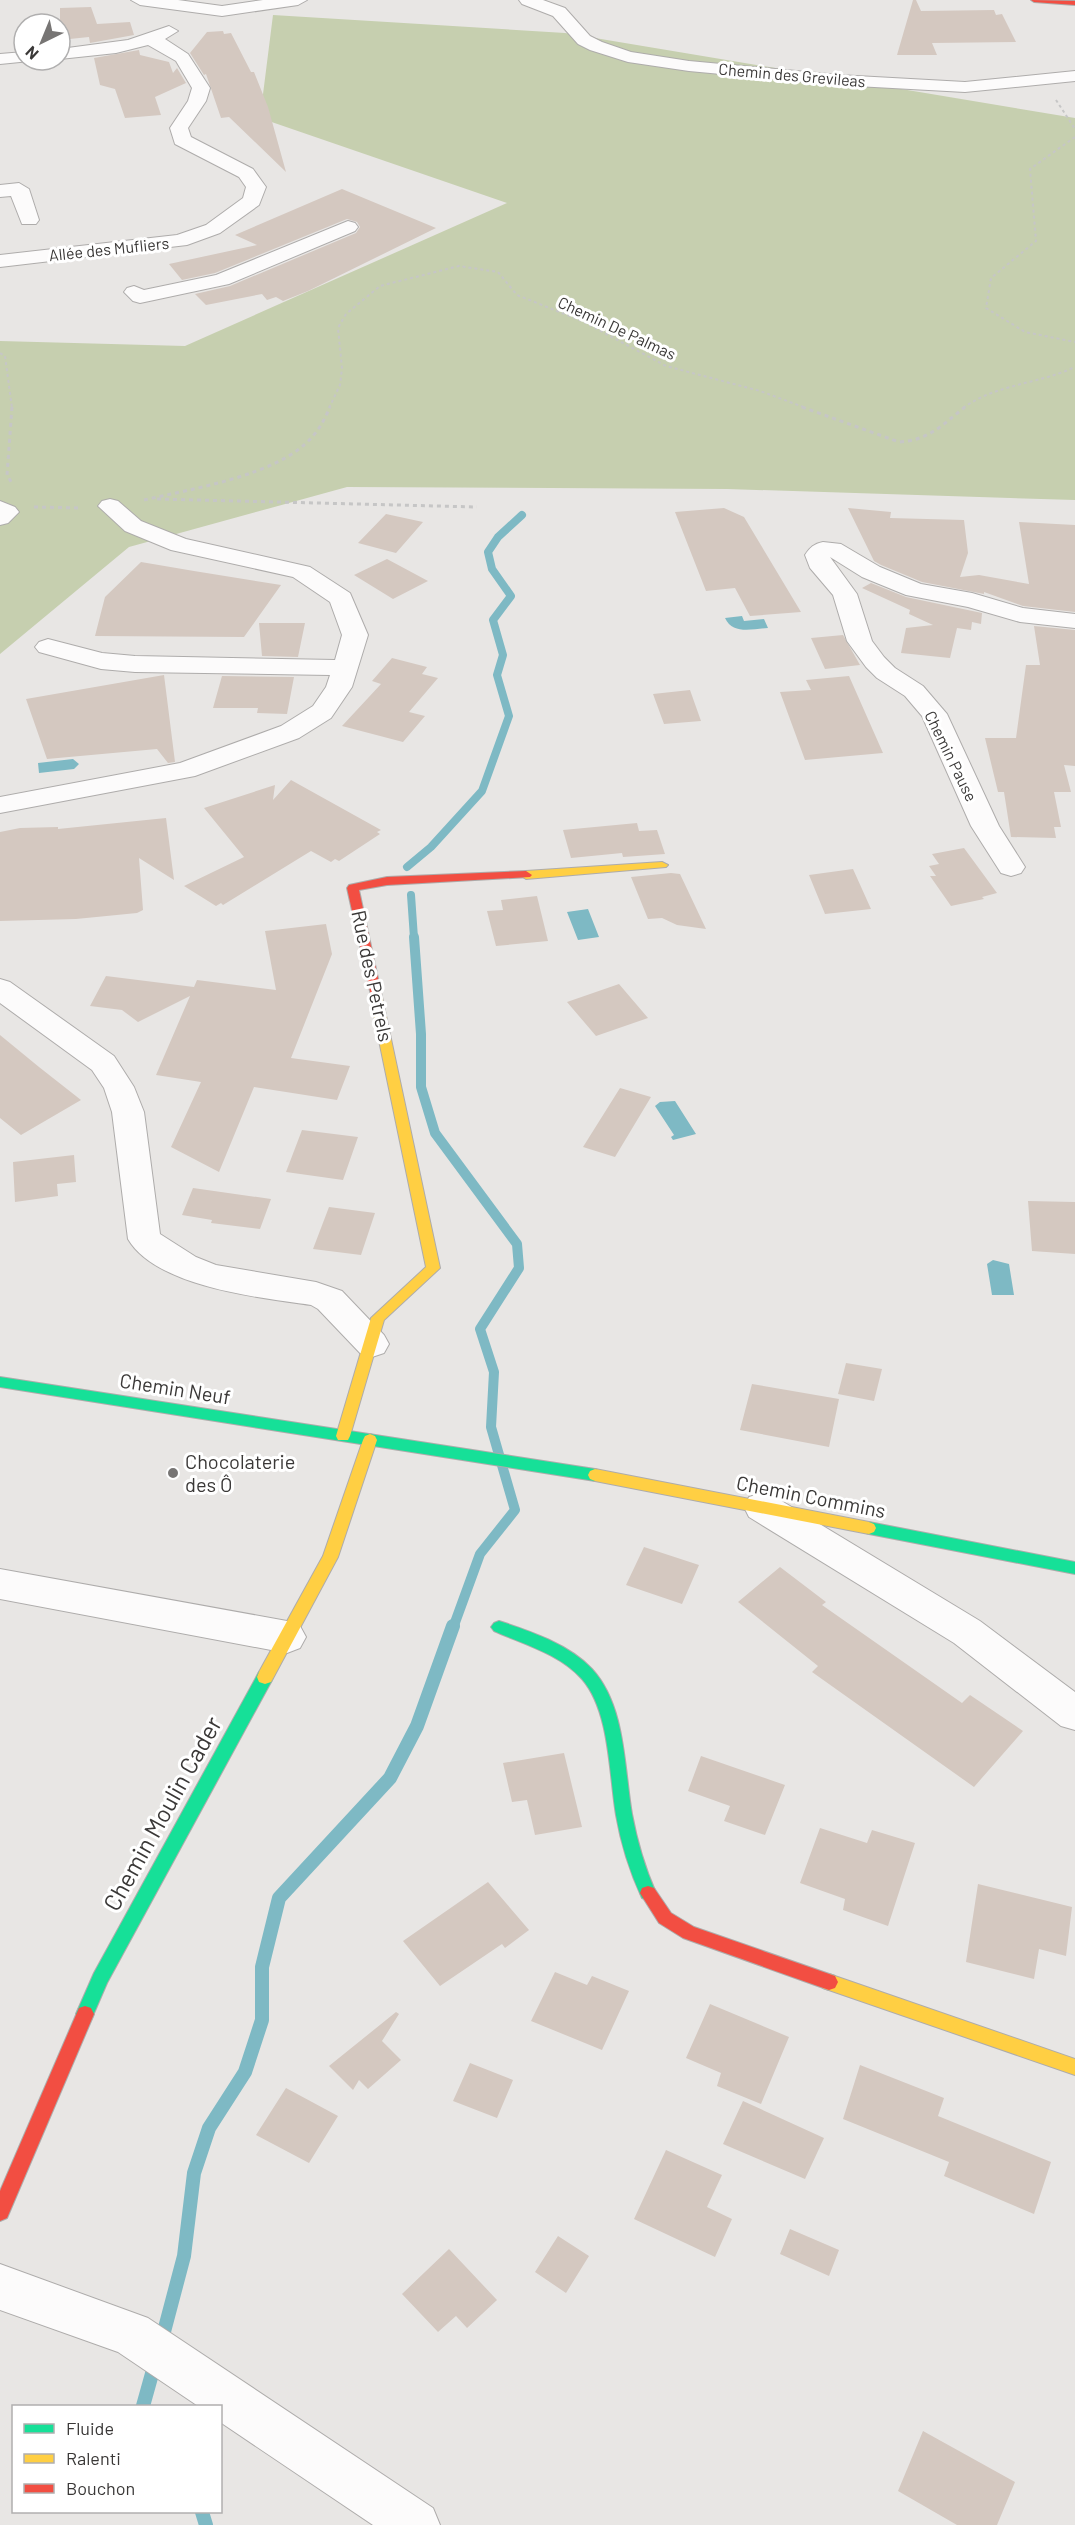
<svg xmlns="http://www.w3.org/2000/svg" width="1075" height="2525" font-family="Barlow,sans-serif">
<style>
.green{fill:#c6cfaf}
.water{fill:#7eb9c4}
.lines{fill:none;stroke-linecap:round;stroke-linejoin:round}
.stream-far2{stroke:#7eb9c4;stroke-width:8}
.stream-far1{stroke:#7eb9c4;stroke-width:10}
.stream{stroke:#7eb9c4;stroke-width:14}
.building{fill:#d4c8c0}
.street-casing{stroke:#aeacab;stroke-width:2}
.fast-casing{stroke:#aeacab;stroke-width:2}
.slow-casing{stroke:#aeacab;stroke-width:2}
.jam-casing{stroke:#aeacab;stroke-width:2}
.path-far1{stroke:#c6c6c6;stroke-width:2;stroke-dasharray:3 3;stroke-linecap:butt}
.path{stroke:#c6c6c6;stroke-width:3;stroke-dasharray:4 4;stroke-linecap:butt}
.street{fill:#fcfbfb;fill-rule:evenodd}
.fast{fill:#16e098;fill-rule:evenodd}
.slow{fill:#ffcf43;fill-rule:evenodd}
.jam{fill:#f24e42;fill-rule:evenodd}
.poi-dot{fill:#777574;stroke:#fff;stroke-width:2}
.labels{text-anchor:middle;stroke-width:6;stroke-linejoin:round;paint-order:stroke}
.far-street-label{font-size:16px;fill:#3a3837;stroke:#fff}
.street-label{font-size:20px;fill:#3a3837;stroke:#fff}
.poi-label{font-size:20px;fill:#3a3837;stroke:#fff;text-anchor:start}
.near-street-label{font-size:24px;fill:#3a3837;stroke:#fff}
</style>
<rect width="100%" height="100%" fill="#e8e6e4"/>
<!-- green -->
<path class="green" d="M273 15 565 33 1075 118V500L727 489 347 487 129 547 0 654V341L185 346 507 203 260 118Z"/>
<!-- water -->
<path class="water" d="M742 616 744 621 764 619 768 628C752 629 733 635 725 618Z
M73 759 79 764 74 769 39 773 38 763Z
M588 909 599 937 578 940 567 912Z
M675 1101 696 1134 673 1140 671 1137 674 1135 655 1106 660 1102Z
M993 1260 1009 1264 1014 1295H992L987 1264Z"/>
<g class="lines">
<!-- stream-far2 -->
<path class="stream-far2" d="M407 867 431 847 482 791 509 716 497 675 503 655 493 620 511 596 492 569 488 552 498 537 522 515
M411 895 414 938"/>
<!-- stream-far1 -->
<path class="stream-far1" d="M414 937 421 1034V1087L435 1133 517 1244 519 1268 480 1329 494 1372 491 1427 515 1510 480 1554 453 1628"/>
<!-- stream -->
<path class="stream" d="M161 2343 184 2256 194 2173 209 2128 245 2072 262 2020V1967L279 1898 390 1778 417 1726 453 1626
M143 2406 155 2363
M202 2512 206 2525"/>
</g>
<!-- building -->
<path class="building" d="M913 0H916L921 11 994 10 996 15 1002 14 1016 42 932 43 937 55H897Z
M91 7 97 24 130 22 134 35 90 43 89 37 60 40V8Z
M223 31 224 34 231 33 251 72H254L268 107 286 172 229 117 221 118 206 74 204 75 190 53 207 32Z
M139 50 140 55 169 62 173 73 177 68 186 83 155 97 161 115 125 118 115 89 100 85 94 58Z
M342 189 436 228 308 291 283 301 276 297 267 300 262 294 206 305 195 294 230 286 356 233 360 227 357 222 347 219 215 273 182 280 169 264 257 245 235 235Z
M724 508 744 517 801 612 750 616 735 588 706 591 675 512Z
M848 508 891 512 890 518 964 520 968 553 960 577 979 575 1029 584 1019 522 1075 525V612L1023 606 984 592V594L922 582 881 565 874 561Z
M386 514 423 522 396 553 358 543Z
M387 559 428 581 393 599 354 575Z
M141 562 194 571 281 585 244 637 95 636 105 597Z
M871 583 906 597 982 613 981 624 972 622 971 630 957 628 950 658 901 653 906 628 933 625 909 614 910 610 862 588Z
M259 623H305L298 657 262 656Z
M1034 626 1075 630V766L1064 765 1071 792H1054L1061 827H1054L1056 838 1011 837 1004 792H998L985 738H1016L1026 665H1040Z
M843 635 860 665 825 669 811 638Z
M392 658 427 667 422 674 438 678 409 712 425 716 403 742 342 726 381 684 372 681Z
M164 675 175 762 168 763 157 749 47 759 26 699Z
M222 676 294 677 287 714 257 713 258 708H213Z
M849 676 883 753 805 760 780 692 811 690 806 680Z
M690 690 701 721 664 724 653 694Z
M291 780 381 830 377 832 380 834 339 861 335 859 331 862 311 851 223 905 221 903 216 906 184 886 244 857 204 808 275 785 273 800Z
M166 818 174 880 139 858 143 910 137 913 76 919 0 921V832L20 828 58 827V829Z
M637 823 639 831 657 830 665 854 623 857 622 853 571 858 563 830Z
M964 848 997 893 982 897 984 899 951 906 930 876H936L929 866 939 864 932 854Z
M853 869 871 909 825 914 809 875Z
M671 873 680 874 706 929 677 925 662 918 648 919 631 877Z
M537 896 548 941 496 946 487 911 503 910 501 900Z
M326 924 332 954 291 1058 350 1066 337 1100 254 1087 219 1172 171 1147 201 1082 156 1075 190 996 138 1022 122 1010 90 1006 106 976 194 987 197 980 276 990 265 931Z
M619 984 648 1018 596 1036 567 1002Z
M0 1035 39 1067 81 1100 21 1135 0 1118Z
M620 1088 651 1097 615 1157 583 1147Z
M302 1130 358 1137 343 1180 286 1172Z
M74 1155 76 1182 57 1184 58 1196 15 1202 13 1162Z
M193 1188 271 1199 260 1229 211 1223 212 1220 182 1215Z
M1028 1201 1075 1202V1254L1032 1251Z
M329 1207 375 1213 361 1255 313 1249Z
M846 1363 882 1369 874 1401 838 1394Z
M752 1384 839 1399 829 1447 740 1430Z
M644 1547 699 1565 682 1604 626 1585Z
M780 1567 826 1602 822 1605 962 1703 970 1695 1023 1731 974 1787 812 1672 818 1666 738 1602Z
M564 1753 582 1827 535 1835 527 1800 512 1802 503 1763Z
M701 1756 785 1785 765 1835 724 1821 730 1806 688 1791Z
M820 1828 867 1843 872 1830 915 1843 888 1926 843 1910 845 1899 800 1883Z
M488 1882 529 1930 505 1948 502 1944 440 1986 403 1941Z
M978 1884 1072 1907 1066 1956 1039 1949 1034 1979 966 1962Z
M555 1972 587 1985 592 1976 629 1991 602 2050 531 2021Z
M710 2004 789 2037 761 2104 717 2086 721 2073 686 2058Z
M396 2012 399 2014 382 2041 401 2060 368 2089 359 2080 353 2090 329 2066Z
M470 2063 513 2080 497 2118 453 2101Z
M860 2065 944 2098 938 2116 1051 2162 1034 2214 944 2176 949 2162 843 2119Z
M286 2088 338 2116 309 2163 256 2135Z
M743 2101 824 2138 805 2179 723 2144Z
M666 2150 722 2175 707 2207 732 2219 715 2257 634 2219Z
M790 2229 839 2250 829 2276 780 2254Z
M558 2236 589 2256 566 2293 535 2272Z
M449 2249 497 2300 467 2328 456 2316 438 2332 402 2294Z
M923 2431 1015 2482 997 2525H957L898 2491Z"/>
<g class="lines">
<!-- street casing -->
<g class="street-casing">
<path id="street" d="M131 0H178L222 6 263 0H307L298 5 222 16 140 5Z
M519 0H543L565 8 590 36 602 42 631 52 689 61 838 75 965 82 1075 71V81L965 92 838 85 689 71 628 62 590 50 578 44 553 16 522 4Z
M169 26 178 31 165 39 188 54 210 88 206 101 188 128 191 137 253 169 266 187 259 205 220 233 187 245 0 267V255L177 235 206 225 243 198 246 187 239 177 175 144 170 128 188 101 192 88 176 61 148 45 116 53 60 59V49L128 40Z
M24 52V60L30 61 0 64V54Z
M19 183 29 189 39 220 36 224H22L11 196 0 197V185Z
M348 221 355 223 358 227 355 231 229 284 140 303 133 301 124 292 127 288 134 286 144 290 216 275Z
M110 499 118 501 141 521 186 539 310 567 350 593 368 635 352 687 331 718 299 738 195 776 0 813V797L180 763 281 726 313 706 326 687 330 675 135 672 101 669 39 652 35 647 39 642 48 639 102 653 135 656 335 660 342 635 330 602 293 577 171 550 125 531 98 506 102 501Z
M0 501 15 507 19 512 8 523 0 525Z
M823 542 841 544 880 567 921 584 972 593 1023 608 1075 614V628L1020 622 968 607 906 595 862 577 830 557 857 594 872 641 884 657 895 668 923 686 947 714 999 826 1025 867 1021 873 1011 876 1001 873 971 826 922 716 905 696 877 678 866 667 847 641 833 595 810 568 805 555C810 547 814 544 823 542Z
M0 979 10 982 114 1056 134 1087 144 1112 160 1234 196 1257 216 1265 316 1282 342 1291 384 1335 389 1344 384 1353 372 1357 360 1353 318 1309 311 1305C261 1298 156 1287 128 1239L112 1112 104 1088 92 1070 0 1003Z
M762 1493 775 1497 980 1621 1075 1692V1730L1061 1726 954 1643 749 1517 744 1507 749 1497Z
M0 1569 287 1621 300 1626 306 1637 300 1648 287 1653 0 1599Z
M0 2264 148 2318 433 2508 440 2525H373L220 2422V2406H198L118 2352 0 2310Z"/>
</g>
<!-- fast casing -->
<g class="fast-casing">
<path id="fast" d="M0 1377 595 1469 600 1471 602 1475 600 1479 595 1481 0 1387Z
M869 1522 1075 1562V1574L869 1534 864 1532 862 1528 864 1524Z
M499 1621C530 1631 570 1645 592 1669 626 1706 624 1768 632 1814 637 1841 645 1868 656 1893L654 1898 648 1900 642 1898C630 1872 621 1844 616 1815 609 1774 610 1711 582 1679 560 1654 523 1644 494 1631L491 1627 494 1623Z
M265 1670 271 1672 273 1677 271 1682 107 1983 91 2020 85 2022 79 2020 76 2014 94 1973 259 1672Z"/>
</g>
<!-- slow casing -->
<g class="slow-casing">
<path id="slow" d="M662 862 668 865 666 867 526 879 520 875 526 871Z
M376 993 382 997 440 1268 384 1320 350 1436 348 1440H338L336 1436 371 1318 426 1267 370 997Z
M370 1434 375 1436 377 1440 338 1557 271 1682 265 1684 259 1682 257 1677 259 1672 323 1556 363 1440 365 1436Z
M595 1469 869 1522 874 1524 876 1528 874 1532 869 1534 595 1481 590 1479 588 1475 590 1471Z
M829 1974 1075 2059V2075L823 1988 820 1982 823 1976Z"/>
</g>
<!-- jam casing -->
<g class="jam-casing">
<path id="jam" d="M1031 0 1075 1V5L1034 2Z
M526 871 532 875 530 877 387 885 359 890 382 997 376 1001 372 1000 347 888 349 885 387 877Z
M648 1886 654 1888 671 1913 694 1927 835 1976 838 1982 835 1988 829 1990 683 1938 659 1923 640 1893 642 1888Z
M85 2006 91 2008 94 2014 7 2218 0 2221V2191L79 2008Z"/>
</g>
<!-- path-far1 -->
<path class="path-far1" d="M1056 100 1075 129
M1075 137 1030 169 1036 241 991 278 986 308 1025 332 1075 342
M0 353 5 356 12 408
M329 408 340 385 342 368 338 328 346 314 380 286 459 266 498 272 517 295 582 321 666 366 760 391 806 408
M963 408C996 384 1039 384 1075 367"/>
<!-- path -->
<path class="path" d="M12 407 7 475 13 485
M802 407 899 442C930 440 943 424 965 407
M157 499 477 507
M144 500C191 489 279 475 311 438 320 429 325 418 330 407
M34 507 80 508"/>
<!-- street -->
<use href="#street" class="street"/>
<!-- fast -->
<use href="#fast" class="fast"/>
<!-- slow -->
<use href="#slow" class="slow"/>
<!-- jam -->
<use href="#jam" class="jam"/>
</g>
<!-- markers -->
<circle class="poi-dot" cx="173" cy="1473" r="6"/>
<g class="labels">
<!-- far-street labels -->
<g class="far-street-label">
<text transform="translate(792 75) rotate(5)" y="6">Chemin des Grevileas</text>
<text transform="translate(109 249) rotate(-6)" y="6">Allée des Mufliers</text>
<text transform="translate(617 328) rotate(25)" y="6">Chemin De Palmas</text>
<text transform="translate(951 756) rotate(64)" y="6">Chemin Pause</text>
</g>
<!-- street labels -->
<g class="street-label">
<text transform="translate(372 976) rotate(78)" y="7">Rue des Petrels</text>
<text transform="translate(175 1389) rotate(9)" y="7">Chemin Neuf</text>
<text transform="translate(811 1497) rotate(11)" y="7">Chemin Commins</text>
</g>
<!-- poi labels -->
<g class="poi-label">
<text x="185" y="1469">Chocolaterie<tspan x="185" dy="23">des Ô</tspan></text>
</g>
<!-- near-street labels -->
<g class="near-street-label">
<text transform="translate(163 1814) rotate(-61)" y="8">Chemin Moulin Cader</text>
</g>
</g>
<!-- legend -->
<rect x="12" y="2405" width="210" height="108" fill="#ffffff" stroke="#b0afaf" stroke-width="1.5"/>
<rect x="24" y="2424" width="30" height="9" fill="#16e098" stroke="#b0afaf" stroke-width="1.5"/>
<text x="66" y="2435" font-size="18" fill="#3a3837">Fluide</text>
<rect x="24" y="2454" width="30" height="9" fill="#ffcf43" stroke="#b0afaf" stroke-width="1.5"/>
<text x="66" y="2465" font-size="18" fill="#3a3837">Ralenti</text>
<rect x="24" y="2484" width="30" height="9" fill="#f24e42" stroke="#b0afaf" stroke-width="1.5"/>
<text x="66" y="2495" font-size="18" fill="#3a3837">Bouchon</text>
<!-- north arrow -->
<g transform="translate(42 42) rotate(223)"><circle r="28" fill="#ffffff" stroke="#b0afaf" stroke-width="1.5"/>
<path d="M0-4.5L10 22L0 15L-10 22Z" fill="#777574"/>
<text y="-9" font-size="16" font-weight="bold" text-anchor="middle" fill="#3a3837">N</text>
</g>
</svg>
